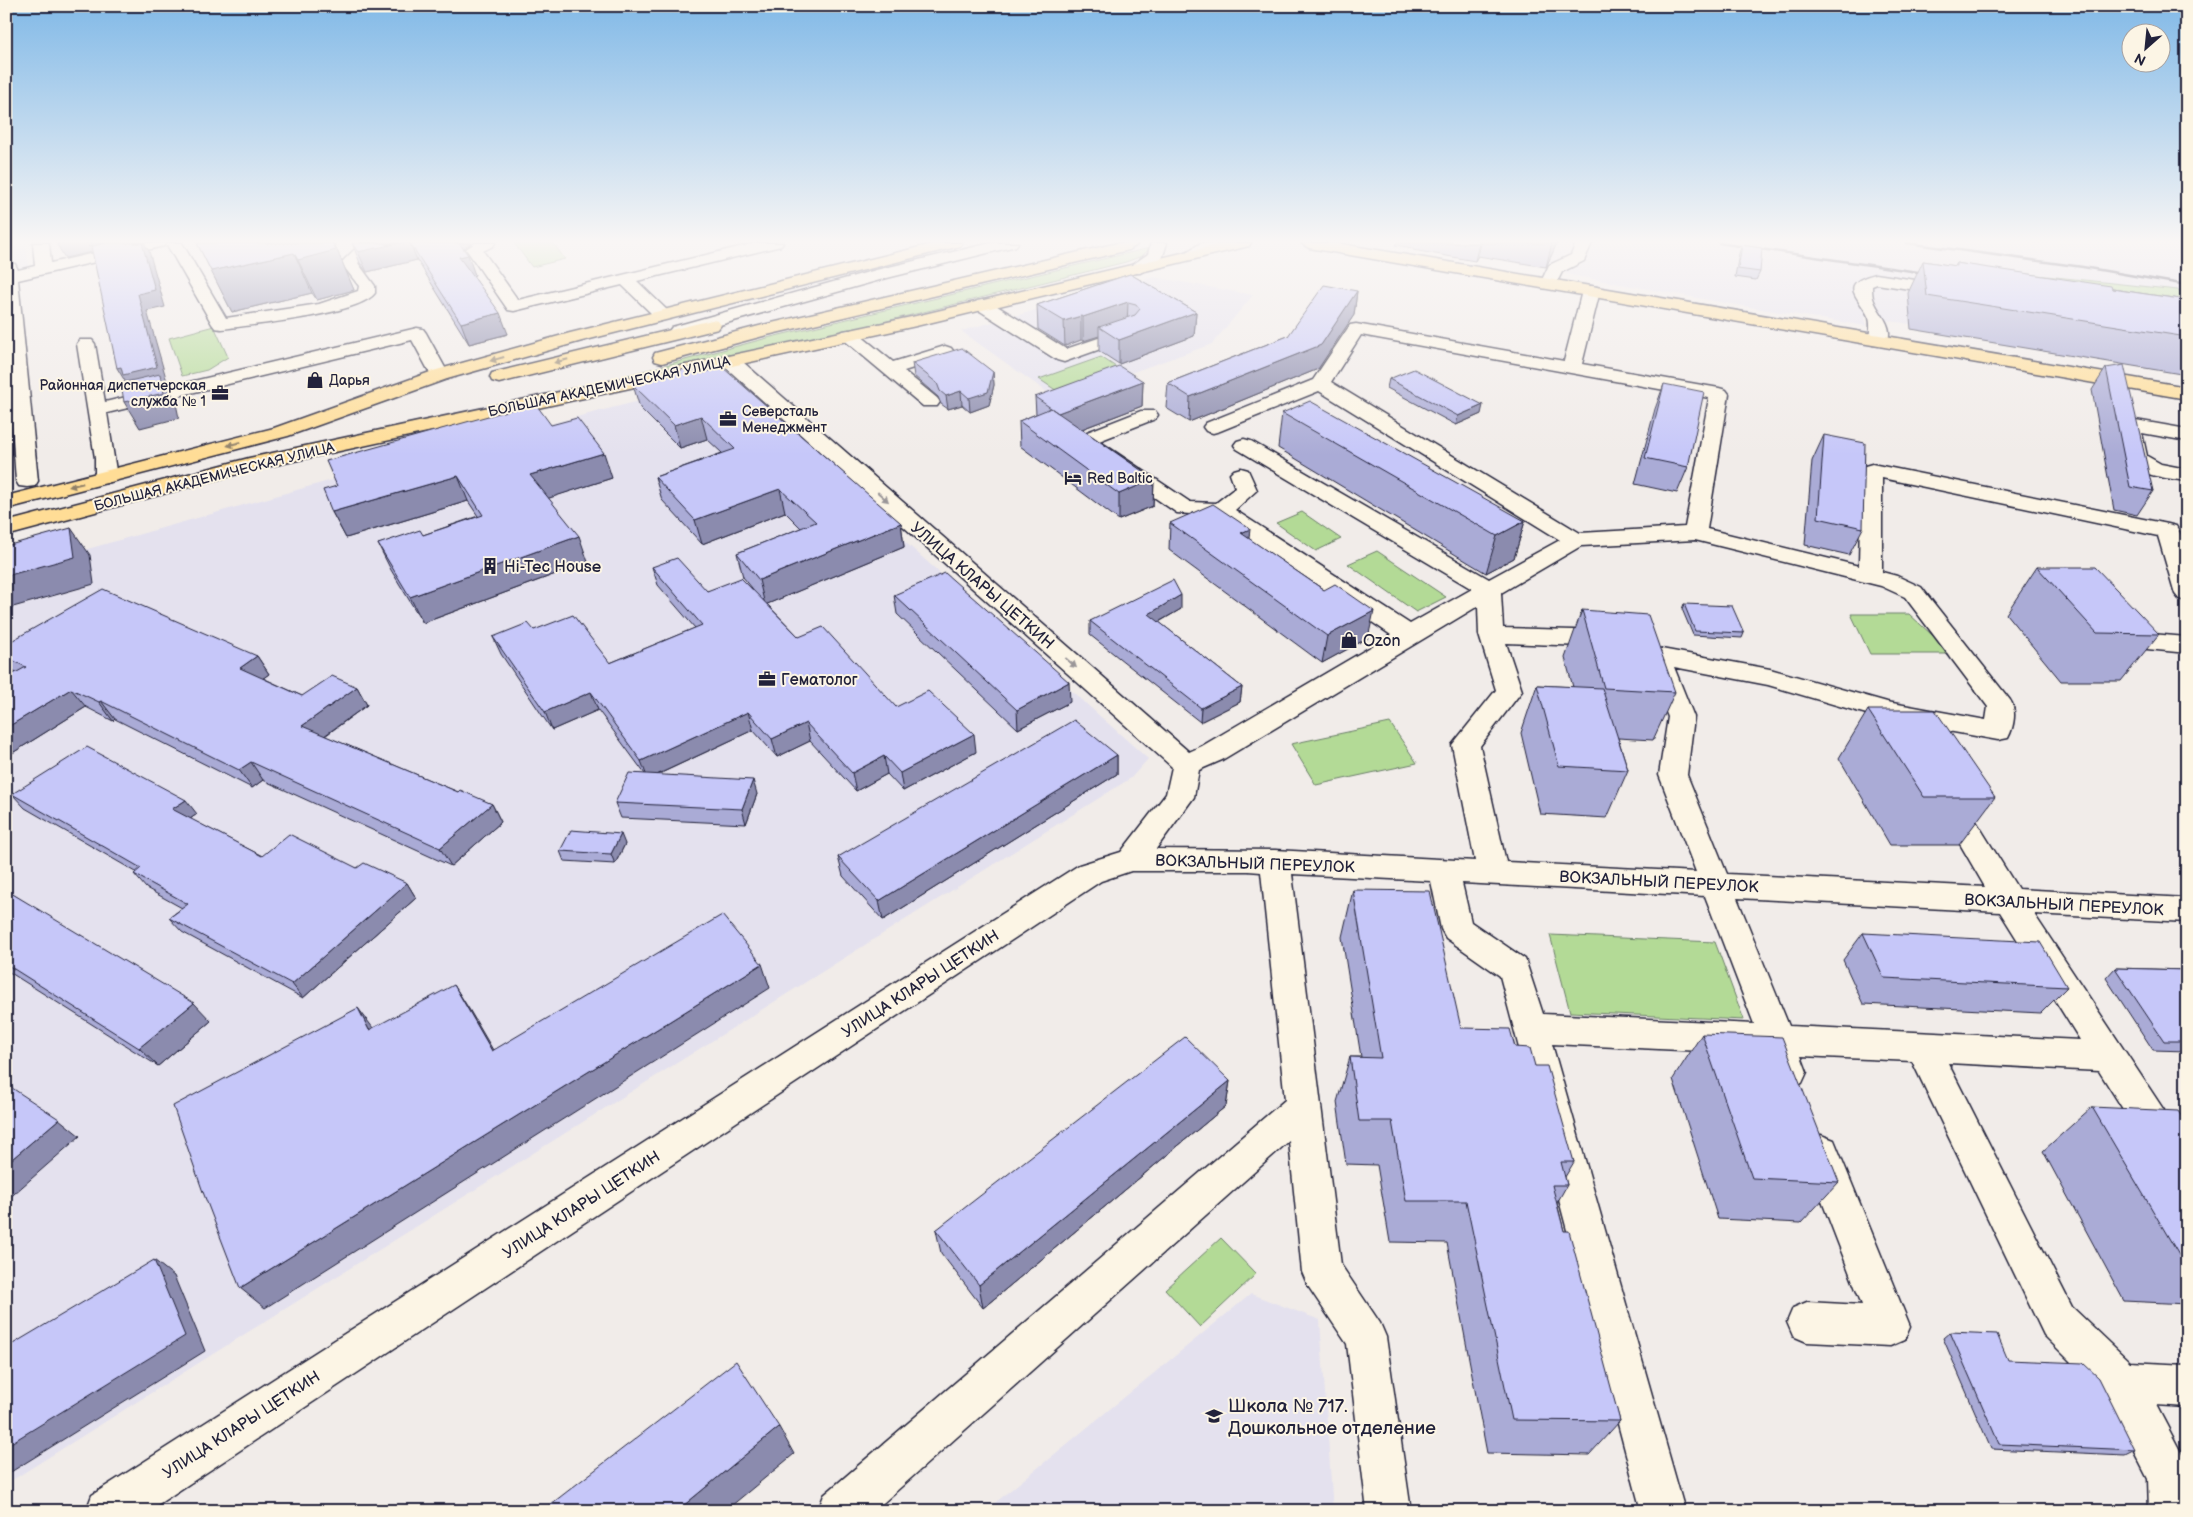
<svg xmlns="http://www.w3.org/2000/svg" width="2193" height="1517" font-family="'Balsamiq Sans',sans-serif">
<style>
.built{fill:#e4e1ee}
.green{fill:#b3da96;stroke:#6a7e68}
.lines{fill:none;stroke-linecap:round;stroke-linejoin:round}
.minor-casing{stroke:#22223b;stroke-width:3}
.major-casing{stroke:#22223b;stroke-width:3}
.minor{fill:#fcf5e5;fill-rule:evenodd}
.major{fill:#ffdd96;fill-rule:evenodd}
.rail{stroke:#22223b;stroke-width:2.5}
.wall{fill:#aaabd6;stroke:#22223b}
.shaded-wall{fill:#8b8bae;stroke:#22223b}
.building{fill:#c6c7f9;stroke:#22223b}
.oneway{fill:#908068}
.oneway2{fill:#9a9698}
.labels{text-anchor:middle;stroke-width:4;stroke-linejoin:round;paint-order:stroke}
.far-poi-label{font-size:14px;fill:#22223b;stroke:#fcf5e5;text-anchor:start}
.far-street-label{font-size:14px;fill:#22223b;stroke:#fcf5e5}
.poi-label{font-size:16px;fill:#22223b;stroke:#fcf5e5;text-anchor:start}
.street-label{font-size:16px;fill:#22223b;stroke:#fcf5e5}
.near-poi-label{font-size:19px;fill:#22223b;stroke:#fcf5e5;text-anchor:start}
</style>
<rect width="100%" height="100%" fill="#f1ece9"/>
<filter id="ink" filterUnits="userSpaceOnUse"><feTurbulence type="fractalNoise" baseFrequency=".02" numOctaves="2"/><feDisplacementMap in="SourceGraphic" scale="10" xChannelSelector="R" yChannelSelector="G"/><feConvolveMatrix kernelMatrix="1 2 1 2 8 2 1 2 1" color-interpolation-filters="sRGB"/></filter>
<g filter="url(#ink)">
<!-- built -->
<path class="built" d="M1397 243H2187V375L1911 329 1910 324 1878 319 1865 317 1866 326 1731 304 1565 274 1566 270 1478 256 1475 261 1413 250 1415 246Z
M6 246 26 248 29 266 6 271Z
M1154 277 1253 295 1212 344 1057 399 961 331Z
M725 381 1148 759 1131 778 6 1484V572L357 473 698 386Z
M1251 1294 1320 1320 1333 1511H985Z"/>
<!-- green -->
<path class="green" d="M514 243H553L565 259 532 267Z
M1150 248 1142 256 1126 262 822 337 625 376 771 337Z
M2009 272 2187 291V301Z
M214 326 228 357 207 370 182 376 169 338Z
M1101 357 1125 373 1063 395 1039 379Z
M1302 512 1341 539 1316 551 1276 523Z
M1377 551 1446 597 1416 612 1348 564Z
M1851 614H1909L1953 654H1870Z
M1390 723 1417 763 1316 785 1291 744Z
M1550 935 1715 942 1744 1020 1570 1012Z
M1221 1238 1256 1274 1200 1327 1165 1289Z"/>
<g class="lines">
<!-- minor casing -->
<g class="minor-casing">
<path id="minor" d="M33 243H49L51 263 138 243H166L164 246 18 280 38 481 35 486 27 487 19 486 16 481 6 342V263L15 264 18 270 35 266Z
M166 243H182L226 318 319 304 358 291 359 286 341 263 361 243H378L358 263 375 286V293C359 315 250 325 221 329L215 328 212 324Z
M475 243H495L493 246 483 251 518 300 756 243H783L781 246 637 281 671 314 668 318H656L622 285 514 311 508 310 466 249Z
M991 243H1018L1016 246 887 278 684 335H672L669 331 672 327 876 270Z
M1151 243H1167L1162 259 1140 273H1128L1126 269 1148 254Z
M1201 243H1218C1211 253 1197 260 1185 257L1183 254Z
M1576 243H1592L1584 261 1562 272 1554 288H1542L1540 284 1549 265 1571 255Z
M1876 274 1948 285 1954 286 1956 290 1954 294 1948 295 1877 284 1872 286C1872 289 1872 294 1873 298 1876 312 1898 327 1885 345H1873C1867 337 1872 327 1869 318 1859 296 1836 284 1876 274Z
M1591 286 1597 287 1600 291 1582 364 1719 388 1726 390 1729 394 1707 529 1859 566 1861 470 1865 466 1872 464 2168 524 2176 526C2191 548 2187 577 2187 601L2179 599 2175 594 2158 536 1882 478V572L1897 576 1921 587 2010 700C2017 710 2014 727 2008 738L1998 740 1887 720 1768 685 1674 667 1694 717 1687 775 1727 874 1985 887 1935 801 1939 794 1949 791 1959 794 2018 889 2187 898V922L2034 914 2187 1145V1195L2174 1190 2099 1071 1948 1063 2072 1307 2130 1362 2187 1365V1407L2156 1405 2187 1464V1511H2149L2148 1479 2106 1397 2044 1335 1912 1061 1801 1056 1807 1072 1802 1083 1790 1087 1778 1083 1766 1054 1552 1044 1685 1511H1641L1500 976 1446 938 1441 929 1431 881 1292 874 1341 1265 1380 1323 1386 1337 1411 1511H1367L1347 1344 1308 1286 1302 1272 1289 1141 874 1511H818L824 1495 1285 1100 1261 872 1248 871H1131L1101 881 148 1511H86L92 1495 1079 865 1121 852 1166 794 1172 767 722 364 720 360 722 356H736L1189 752 1202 746 1391 635 1216 516 1177 513 1077 444 1074 440 1077 436 1141 411H1155L1158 415 1155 419 1099 441 1190 502 1216 503 1235 488 1230 474 1234 470 1241 468 1248 470 1257 490 1235 510 1410 624 1472 589 1237 449 1234 445 1237 441 1244 439 1251 441 1489 579 1560 540 1319 391 1220 431 1213 433 1206 431 1203 427 1206 423 1313 380 1350 325 1356 324 1564 361 1582 291 1585 287ZM1361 335 1709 398 1685 527 1580 533 1331 382ZM1695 540 1881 586 1905 597 1988 707 1986 720 1887 702 1770 669 1656 648 1647 650 1643 656 1668 717 1659 775 1696 872 1506 862 1480 746 1522 691 1506 643 1610 647 1619 645 1622 639 1619 633 1610 631 1503 628 1501 593 1581 546ZM1478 606 1479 635 1496 690 1452 745 1475 861 1275 850 1156 849 1194 797 1199 770 1222 760ZM1462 883 1705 896 1754 1024 1543 1014 1525 959 1471 922ZM1737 898 2000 912 2080 1040 1789 1026Z
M983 300 989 301 1066 349 1128 328 1134 329 1137 333 1134 337 1064 362 1057 360 977 309 974 305 977 301Z
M417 328 423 329 426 333 449 375 447 379H433L412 340 107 413 117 477 113 481 106 483 99 481 95 477V458L77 344 80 340H92L95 344 105 402Z
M849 330 855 331 893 362 945 346 951 348 954 352 951 356 904 371 937 398 940 402 937 406H923L843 339 840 335 843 331Z
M2130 419 2187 429V441L2142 433 2147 456 2161 464 2187 469V481C2168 478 2139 477 2127 459L2120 425 2123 421Z
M2116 631 2187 637V653L2107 645 2104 639 2107 633Z
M1821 1135 1834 1140 1910 1326 1904 1340 1890 1346 1807 1342 1793 1336 1787 1322 1793 1308 1807 1302 1862 1305 1803 1152 1808 1140Z"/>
</g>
<!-- major casing -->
<g class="major-casing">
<path id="major" d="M936 243H962L960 246 582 341 447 379 288 436 6 509V496L274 428 433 371 570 333Z
M1118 243H1135L1137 245 1129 250 767 335 662 363 655 361 653 357 655 353 763 325Z
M1224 243H1251L1249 246 916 326 252 470 6 536V522L249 458 916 316Z
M1301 243H1336L2187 387V399L1309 248Z
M712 320 718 321 721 325 718 329 499 383 492 381 490 377 492 373Z"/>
</g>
<!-- minor -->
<use href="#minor" class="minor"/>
<!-- major -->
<use href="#major" class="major"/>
<!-- rail -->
<path class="rail" d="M1719 243 1932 274
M1907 243 2083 267 2187 285"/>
</g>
<!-- wall -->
<path class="wall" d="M197 243H334L354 290 317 300 312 293 232 312Z
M352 243H472L463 249 475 275H473L508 334 469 344 417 260 367 272 360 263Z
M1396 243H1557L1546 267 1478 256 1475 261 1413 250V248L1395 245Z
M1742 245 1760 272 1756 280 1735 277 1739 253Z
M1923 261 1954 266 1956 263 2112 289 2187 300V375L1911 329 1908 293Z
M1130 274 1196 312 1194 336 1119 364 1099 351V336L1083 341 1081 340 1065 346 1038 329 1037 305Z
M1357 291 1354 315 1318 369 1189 422 1166 408 1168 383 1288 336Z
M912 363 993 372 994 385 989 405 970 412 962 405 948 409 941 404 938 397 914 376Z
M2106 368 2153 491 2137 515 2114 510 2092 390Z
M703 373 901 523 904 547 767 604 799 637 896 707 976 752 903 791 887 774 856 791 810 741 777 757 753 730 657 775 757 794 746 824 621 818 615 803 645 774 598 710 552 730 501 654 493 637 534 630 610 663 695 628 658 585 652 567 707 591 752 588 743 577 737 553 801 528 785 512 702 544 662 500 655 477 722 453 707 439 680 448 640 408 633 385Z
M1389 379 1481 414 1456 425 1387 388Z
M1143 381 1142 406 1082 429 1154 479 1153 506 1119 520 1020 446 1019 421 1036 414 1035 397Z
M1664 384 1688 467 1677 493 1635 484 1655 409Z
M1282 413 1525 521 1514 558 1486 573 1278 448Z
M551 425 612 478 548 498 588 562 423 623 391 570 378 544 423 535 478 516 468 501 346 538 332 512 337 486Z
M1824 435 1863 528 1849 555 1805 545 1812 461Z
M1170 523 1249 539 1324 590 1368 638 1322 663 1169 550Z
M2187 534V556L2184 538Z
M2037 567 2159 634 2121 681H2061L2006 614Z
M894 595 1070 702 1018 729 897 614Z
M1684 604 1744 633 1742 638 1693 635 1682 609Z
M1181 609 1159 622 1242 687 1240 702 1200 722 1090 635V621Z
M1582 610 1675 692 1653 740 1618 738 1628 770 1607 818 1540 814 1521 733 1537 685 1573 687 1565 658Z
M6 644 257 656 269 674 263 678 302 696 357 687 367 705 325 736 458 792 492 804 501 822 451 866 263 780 252 788 115 719 113 721 86 707 6 757V678L16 673 9 669 6 666Z
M1868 710 1995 797 1959 845H1890L1839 758Z
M1117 755V774L883 920 843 876 838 857Z
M12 794 197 814 190 819 262 856 357 868 407 883 416 898 303 998 182 932 169 918 182 908 146 888 134 874 136 872 25 808Z
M625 844 615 864 564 861 560 851Z
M6 890 211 1021 158 1066 6 970Z
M1353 890 1461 1028 1515 1047 1535 1066 1574 1162 1565 1177 1567 1185 1557 1203 1564 1231 1620 1421 1589 1455 1487 1453 1447 1243 1390 1242 1377 1165 1346 1164 1337 1102 1350 1057H1361L1342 937Z
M1863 933 2067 987 2041 1013 1863 1004 1843 960Z
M2115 968 2187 970V1051L2153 1050 2106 978Z
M1702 1034 1839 1182 1801 1223 1718 1219 1673 1079Z
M1230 1081 1226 1106 983 1308 941 1253 936 1230Z
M2092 1107 2187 1124V1304L2124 1301 2043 1151Z
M1950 1332 2135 1450 2125 1455 1991 1449 1943 1338Z
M2187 1433V1444L2182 1435Z"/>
<!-- shaded-wall -->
<path class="shaded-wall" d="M56 243H138L98 263 92 252 65 258Z
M142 243H144L149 251 165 307 147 311 168 385H167L175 399 179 418 140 428 124 402 128 386 117 368 138 294Z
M330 243H334L354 290 317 300 298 260Z
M379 243H410L417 260 367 272 358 252Z
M455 243H472L459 252Z
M1479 243H1481L1478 256 1475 261Z
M1552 243H1557L1546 267Z
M294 253 312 293 232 312 211 271Z
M468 255 475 275 467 277 459 257Z
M1357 291 1354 315 1318 369 1189 422 1190 397 1321 345Z
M1128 302 1127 326 1099 327V336L1083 341V317Z
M1196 312 1194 336 1119 364V340Z
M500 313 508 334 469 344 461 323Z
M1081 316V340L1065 346 1064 321Z
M993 372 994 385 989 405 970 412 969 398Z
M1143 381 1142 406 1058 438V413Z
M961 391 962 405 948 409 946 396Z
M1483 405 1481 414 1456 425 1458 416Z
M701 416 707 439 680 448 674 425Z
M604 453 612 478 540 501 530 475Z
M458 476 468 501 346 538 332 512Z
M1154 479 1153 506 1119 520V494Z
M780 489 785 512 702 544 695 520Z
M1525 521 1514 558 1486 573 1497 536Z
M901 523 904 547 765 605 759 580Z
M71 528 90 555 94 584 6 609V576Z
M1250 529 1247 556 1241 533Z
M579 536 588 562 423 623 410 597Z
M1181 595V609L1148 628 1149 614Z
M1374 611 1368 638 1322 663 1327 636Z
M257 656 269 674 252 686 240 668Z
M1069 682 1070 702 1018 729 1017 710Z
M357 687 367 705 313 744 302 726Z
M1242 687 1240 702 1200 722 1201 708Z
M71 689 86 707 6 757V728Z
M591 692 598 710 552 730 545 712Z
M101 701 115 719 113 721 99 702Z
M748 712 753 730 648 779 641 761Z
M806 723 810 741 777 757 772 739Z
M974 734 976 752 903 791 900 773Z
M1117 755V774L883 920 879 901Z
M884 756 887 774 856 791 852 773Z
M251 762 263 780 252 788 239 770Z
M753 780 757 794 746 824 742 809Z
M186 800 197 814 183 824 172 809Z
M492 804 501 822 451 866 440 848Z
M621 834 625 844 615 864 611 854Z
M407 883 416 898 303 998 292 984Z
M762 964 770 988 265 1308 240 1288Z
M454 985 469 1009 507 1074 492 1051Z
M194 1003 211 1021 158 1066 139 1048Z
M358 1008 376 1032 369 1030Z
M1230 1081 1226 1106 983 1308 979 1285Z
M59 1119 80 1136 6 1201V1164Z
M154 1260 174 1276 205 1351 6 1475V1446Z
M779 1427 794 1454 725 1511H677Z"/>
<!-- building -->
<path class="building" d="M106 243H142L155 290 138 294 157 367 123 375 121 367 117 368 91 246 88 247Z
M197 243H332L336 250 298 260 294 253 211 271Z
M352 243H384L387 245 393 243H399L358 252Z
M410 243H459L468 255 459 257 500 313 461 323Z
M1742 245 1762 248 1760 272 1738 269Z
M1923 261 1956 266V263L2111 286 2112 289 2187 300V337L1927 296Z
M1130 274 1196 312 1119 340 1099 327 1135 315 1140 309 1136 304 1128 302 1083 317 1081 316 1064 321 1037 305Z
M1324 285 1357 291 1321 345 1190 397 1168 383 1288 336Z
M962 348 993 372 988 392 969 398 961 391 946 396 940 391 937 383 912 363Z
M2124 365 2153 491 2130 487 2106 368Z
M694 366 703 373 722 367 901 523 759 580 737 553 816 522 780 489 695 520 655 477 735 449 701 416 674 425 633 385Z
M1119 366 1143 381 1058 413 1035 397Z
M1414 369 1483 405 1458 416 1389 379Z
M160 374 164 393 124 402 121 383Z
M1664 384 1704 392 1688 467 1645 458Z
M1310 401 1525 521 1497 536 1282 413Z
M535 403 551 425 577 418 604 453 530 475 579 536 410 597 378 544 420 530 423 535 483 515 458 476 332 512 323 490 337 486 326 461Z
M1051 408 1154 479 1119 494 1019 421Z
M1824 435 1865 443 1863 528 1818 518Z
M1213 504 1250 529 1241 533 1324 590 1335 584 1374 611 1327 636 1170 523Z
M71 528 75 557 6 576V546Z
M677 558 707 591 741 578 799 637 823 627 896 707 928 691 974 734 900 773 884 756 852 773 806 723 772 739 748 712 641 761 591 692 545 712 493 637 528 623 534 630 573 615 610 663 702 625 652 567Z
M2037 567H2095L2159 634 2097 633Z
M945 573 1069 682 1017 710 894 595Z
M1173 580 1181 595 1149 614 1242 687 1201 708 1090 621Z
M103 589 257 656 240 668 302 696 332 676 357 687 302 726 458 792 460 790 492 804 440 848 251 762 239 770 101 701 99 702 71 689 6 728V678L26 667 6 657V644Z
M1684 604 1732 606 1744 633 1695 631Z
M1582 610 1648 615 1675 692 1604 688Z
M1537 685 1602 688 1628 770 1559 766Z
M1868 710H1935L1995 797H1924Z
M1074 720 1117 755 879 901 838 857Z
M87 747 186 800 172 809 262 856 289 834 357 868 364 863 407 883 292 984 169 918 188 904 134 874 141 868 12 794Z
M629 773 753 780 742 809 615 803Z
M571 830 621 834 611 854 560 851Z
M6 890 194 1003 139 1048 6 964Z
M1353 890 1430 891 1461 1028 1510 1029 1515 1047 1530 1048 1535 1066H1547L1574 1162H1561L1567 1185H1552L1564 1231H1569L1620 1421 1512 1420 1466 1201H1406L1392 1121H1359L1350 1057 1381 1058Z
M722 915 762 964 240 1288 203 1192 173 1106 358 1008 369 1030 454 985 492 1051Z
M1863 933 2040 942 2067 987 1884 978Z
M2115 968 2187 970V1041H2164Z
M1702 1034 1782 1037 1839 1182 1752 1178Z
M1185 1037 1230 1081 979 1285 936 1230Z
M6 1084 59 1119 6 1164Z
M2092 1107 2178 1111 2187 1124V1262H2183Z
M154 1260 185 1336 6 1446V1348Z
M1950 1332 1997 1334 2008 1360 2083 1363 2099 1378 2135 1450 1999 1444Z
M736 1361 779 1427 677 1511H542Z"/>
<!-- one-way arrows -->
<defs><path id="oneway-solid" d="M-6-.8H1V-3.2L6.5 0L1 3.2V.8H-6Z" transform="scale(1.25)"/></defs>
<g class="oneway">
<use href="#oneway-solid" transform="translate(497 359) rotate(164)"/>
<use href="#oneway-solid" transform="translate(561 361) rotate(166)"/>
<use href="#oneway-solid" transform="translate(234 444) rotate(165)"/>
<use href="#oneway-solid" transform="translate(76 485) rotate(166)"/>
</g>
<g class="oneway2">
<use href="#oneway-solid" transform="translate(883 497) rotate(41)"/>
<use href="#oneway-solid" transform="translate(1071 663) rotate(41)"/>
</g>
</g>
<!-- sky -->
<linearGradient id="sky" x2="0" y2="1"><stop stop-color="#81b9e7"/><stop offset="0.53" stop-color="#f9f6f5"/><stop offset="1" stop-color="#f9f6f5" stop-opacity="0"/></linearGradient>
<rect width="2193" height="455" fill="url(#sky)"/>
<!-- icons -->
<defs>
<g id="shop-bare" transform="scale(1.35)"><path d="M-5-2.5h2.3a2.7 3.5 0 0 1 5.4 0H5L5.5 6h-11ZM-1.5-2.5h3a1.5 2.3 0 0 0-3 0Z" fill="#22223b" stroke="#fcf5e5" stroke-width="2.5" paint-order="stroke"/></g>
<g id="office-bare" transform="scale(1.35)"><path d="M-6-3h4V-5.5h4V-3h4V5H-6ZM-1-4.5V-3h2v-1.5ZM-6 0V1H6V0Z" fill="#22223b" stroke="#fcf5e5" stroke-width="2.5" paint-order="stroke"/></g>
<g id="hotel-bare" transform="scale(1.35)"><path d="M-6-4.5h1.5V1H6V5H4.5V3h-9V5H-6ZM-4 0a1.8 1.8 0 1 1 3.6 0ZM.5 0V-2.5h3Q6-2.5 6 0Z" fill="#22223b" stroke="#fcf5e5" stroke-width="2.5" paint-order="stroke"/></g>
<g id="building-bare" transform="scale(1.35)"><path d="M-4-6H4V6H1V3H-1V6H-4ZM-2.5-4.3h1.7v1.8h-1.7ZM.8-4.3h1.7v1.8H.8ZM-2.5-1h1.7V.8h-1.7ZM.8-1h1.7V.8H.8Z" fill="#22223b" stroke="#fcf5e5" stroke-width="2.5" paint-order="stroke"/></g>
<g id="school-bare" transform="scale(1.35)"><path d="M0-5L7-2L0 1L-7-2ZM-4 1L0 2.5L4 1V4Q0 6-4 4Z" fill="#22223b" stroke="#fcf5e5" stroke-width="2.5" paint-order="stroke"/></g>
</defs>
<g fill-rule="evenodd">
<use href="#shop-bare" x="315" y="380"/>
<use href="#office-bare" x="220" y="393"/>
<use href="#office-bare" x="728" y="419"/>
<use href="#hotel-bare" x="1073" y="478"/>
<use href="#building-bare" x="490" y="566"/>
<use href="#shop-bare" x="1349" y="640"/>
<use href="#office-bare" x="767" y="679"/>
<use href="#school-bare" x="1214" y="1416"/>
</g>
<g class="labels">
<!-- far-poi labels -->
<g class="far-poi-label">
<text x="329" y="385">Дарья</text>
<text x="206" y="390" text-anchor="end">Районная диспетчерская<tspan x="206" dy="16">служба № 1</tspan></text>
<text x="742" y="416">Северсталь<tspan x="742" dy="16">Менеджмент</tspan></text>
<text x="1087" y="483">Red Baltic</text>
</g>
<!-- far-street labels -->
<g class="far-street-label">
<text transform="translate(609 386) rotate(-12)" y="5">БОЛЬШАЯ АКАДЕМИЧЕСКАЯ УЛИЦА</text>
<text transform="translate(214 476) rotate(-14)" y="5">БОЛЬШАЯ АКАДЕМИЧЕСКАЯ УЛИЦА</text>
</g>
<!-- poi labels -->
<g class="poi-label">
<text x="504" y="572">Hi-Tec House</text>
<text x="1363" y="646">Ozon</text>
<text x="781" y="685">Гематолог</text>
</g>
<!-- street labels -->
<g class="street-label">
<text transform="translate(983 585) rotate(41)" y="6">УЛИЦА КЛАРЫ ЦЕТКИН</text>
<text transform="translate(1255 863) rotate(2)" y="6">ВОКЗАЛЬНЫЙ ПЕРЕУЛОК</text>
<text transform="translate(1659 881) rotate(3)" y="6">ВОКЗАЛЬНЫЙ ПЕРЕУЛОК</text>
<text transform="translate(2064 904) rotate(3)" y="6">ВОКЗАЛЬНЫЙ ПЕРЕУЛОК</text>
<text transform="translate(920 983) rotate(-33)" y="6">УЛИЦА КЛАРЫ ЦЕТКИН</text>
<text transform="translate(581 1204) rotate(-33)" y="6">УЛИЦА КЛАРЫ ЦЕТКИН</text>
<text transform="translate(241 1424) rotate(-33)" y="6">УЛИЦА КЛАРЫ ЦЕТКИН</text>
</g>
<!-- near-poi labels -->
<g class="near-poi-label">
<text x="1228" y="1412">Школа № 717.<tspan x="1228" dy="22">Дошкольное отделение</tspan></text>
</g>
</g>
<!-- margin -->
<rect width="2193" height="1517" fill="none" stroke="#fcf5e5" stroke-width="25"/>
<rect x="12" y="12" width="2168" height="1492" fill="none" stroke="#22223b" stroke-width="2" filter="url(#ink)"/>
<!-- north arrow -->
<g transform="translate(2146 48) rotate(207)"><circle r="24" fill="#fcf5e5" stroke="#a5a1a1"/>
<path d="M0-4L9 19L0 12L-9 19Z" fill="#22223b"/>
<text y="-8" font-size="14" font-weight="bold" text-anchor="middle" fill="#22223b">N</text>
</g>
</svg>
